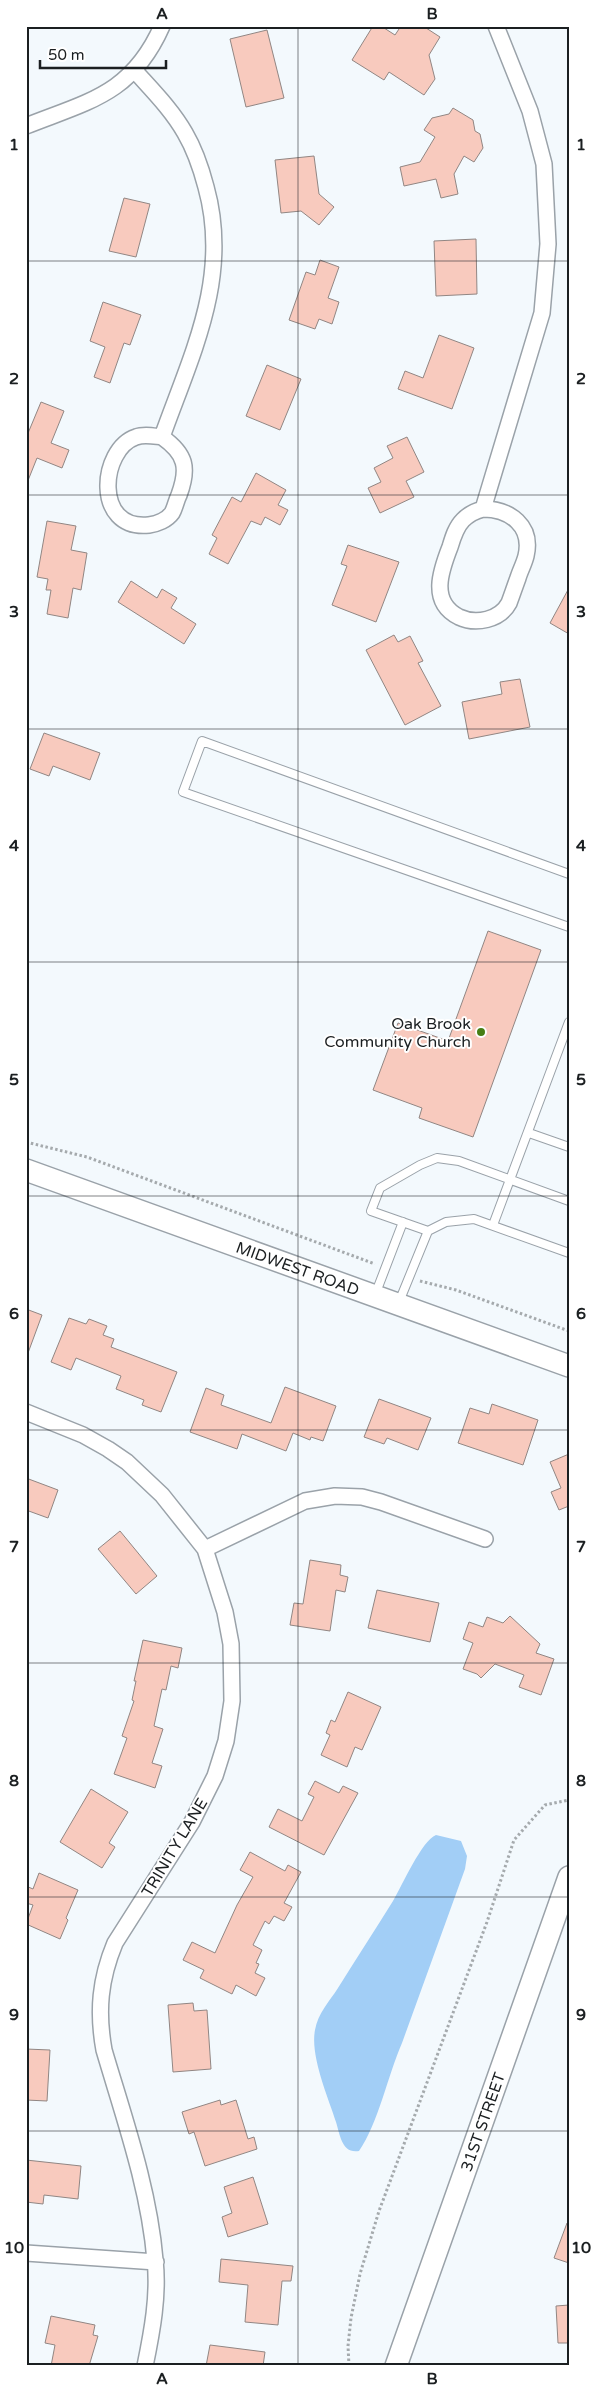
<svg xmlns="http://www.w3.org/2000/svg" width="595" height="2392" font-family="'Varela Round',sans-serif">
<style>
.water{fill:#a2cef6}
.building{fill:#f8cabe;stroke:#918683}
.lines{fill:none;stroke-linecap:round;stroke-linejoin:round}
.service-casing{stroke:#9aa2a9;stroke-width:10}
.minor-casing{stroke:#9aa2a9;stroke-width:18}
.secondary-casing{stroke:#9aa2a9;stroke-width:24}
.path{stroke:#a5aaad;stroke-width:3;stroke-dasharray:2.5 2.5;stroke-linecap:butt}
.service{stroke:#fff;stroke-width:8}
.minor{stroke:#fff;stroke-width:15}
.secondary{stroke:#fff;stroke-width:21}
.grid{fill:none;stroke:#1b1f21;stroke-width:1;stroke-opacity:0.55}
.poi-dot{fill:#477e14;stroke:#fff;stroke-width:2}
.labels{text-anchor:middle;stroke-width:4;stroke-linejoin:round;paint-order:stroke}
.poi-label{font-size:16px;fill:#1b1f21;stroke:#fff;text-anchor:end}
.street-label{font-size:16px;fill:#1b1f21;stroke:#fff}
.neatline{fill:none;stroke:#1b1f21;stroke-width:2}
.grid-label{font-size:16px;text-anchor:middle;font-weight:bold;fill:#1b1f21}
</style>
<rect width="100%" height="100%" fill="#f3f9fd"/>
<!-- water -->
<path class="water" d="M436 1835 461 1841 467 1856 465 1869 402 2043C388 2075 378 2124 359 2151 342 2154 340 2135 336 2122 328 2097 310 2056 315 2030 318 2013 329 2002 338 1988 356 1959 375 1930 393 1901 402 1886 422 1840 436 1835Z"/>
<!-- building -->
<path class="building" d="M373 26H381L395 35 401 26H423L440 37 429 55 435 79 424 95 389 72 384 80 352 60Z
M267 30 284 98 246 107 230 39Z
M453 108 473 120 475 131 480 134 483 148 474 162 464 156 454 174 458 194 441 198 436 179 404 186 400 167 420 162 435 137 424 130 432 118 449 114Z
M314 156 319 194 334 207 319 225 301 211 281 213 275 160Z
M124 198 150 204 136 257 109 251Z
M476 239 477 294 436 296 434 241Z
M320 260 339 267 328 298 339 302 332 324 319 319 315 329 289 320 306 272 315 275Z
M103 302 141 315 130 345 124 343 110 383 94 377 105 347 90 341Z
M439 335 474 348 452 409 398 389 405 371 423 378Z
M267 365 301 379 280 430 246 416Z
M41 402 64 411 51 443 69 450 62 468 37 458 27 483 26 438Z
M407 437 424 472 406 481 414 497 380 513 368 488 381 482 374 468 393 458 387 446Z
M256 473 286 490 278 505 288 510 280 525 265 517 261 525 251 521 228 564 209 554 217 538 212 535 232 497 241 502Z
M47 521 76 526 71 550 87 553 81 590 73 588 68 618 47 614 51 590H46L48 579 37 577Z
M348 545 399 562 376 622 332 605 347 566 341 564Z
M131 581 157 598 162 589 177 598 171 608 196 624 184 644 118 602Z
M569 588V634L550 623Z
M394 635 398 642 410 636 423 661 418 663 441 706 405 725 366 650Z
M520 679 530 727 469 739 462 702 502 694 500 682Z
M44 733 100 753 90 780 53 766 49 776 30 769Z
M488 931 541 950 473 1137 419 1118 422 1108 373 1090 398 1023 448 1041Z
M26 1309 42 1315 28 1353 26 1352Z
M69 1318 86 1324 89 1319 107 1326 103 1335 114 1339 111 1347 177 1372 161 1412 142 1405 144 1400 116 1389 121 1376 76 1358 71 1370 51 1362Z
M285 1387 336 1406 323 1441 311 1437 310 1440 293 1433 286 1451 242 1434 237 1449 190 1432 206 1388 224 1395 221 1405 271 1423Z
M379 1399 431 1418 418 1450 387 1438 384 1444 364 1437Z
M492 1404 538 1420 523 1465 458 1443 470 1408 489 1414Z
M569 1454V1506L559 1510 551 1492 561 1488 550 1462Z
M26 1478 58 1490 48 1518 26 1510Z
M120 1531 157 1576 136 1594 98 1549Z
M310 1560 341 1565 340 1575 348 1577 345 1592 336 1590 330 1631 290 1625 294 1603 303 1604Z
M377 1590 439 1603 430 1642 368 1628Z
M510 1616 540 1644 536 1653 554 1659 541 1695 519 1687 524 1675 495 1664 481 1678 477 1674 463 1669 473 1643 463 1639 469 1622 483 1627 487 1617 503 1623Z
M143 1640 182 1648 178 1668 171 1666 166 1690 162 1689 154 1726 163 1729 152 1763 162 1766 155 1788 114 1774 127 1738 122 1736 134 1701 132 1700 136 1681H134Z
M348 1692 381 1707 362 1750 355 1747 347 1767 321 1755 330 1735 326 1733 331 1720 335 1722Z
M315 1781 339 1793 343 1786 358 1793 324 1855 269 1827 278 1809 302 1821 314 1797 308 1794Z
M91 1789 128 1812 109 1843 115 1847 102 1868 60 1842Z
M250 1852 285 1871 288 1865 301 1872 284 1903 292 1907 284 1921 274 1916 269 1924 265 1921 253 1945 262 1950 256 1963 259 1964 255 1973 265 1978 256 1996 236 1985 232 1994 200 1978 204 1970 183 1960 192 1942 215 1953 237 1905 253 1877 240 1870Z
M39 1873 78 1890 66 1918 68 1920 60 1939 26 1924 33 1905 26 1903V1886L33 1889Z
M193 2003 194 2011 207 2010 211 2069 173 2072 168 2005Z
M26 2049 50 2050 47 2101 26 2100Z
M220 2100 221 2105 236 2100 248 2139 254 2137 257 2149 205 2166 194 2132 189 2134 182 2112Z
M26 2160 81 2166 78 2199 44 2195 43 2204 26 2202Z
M253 2177 268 2224 228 2237 222 2217 232 2213 224 2187Z
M567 2223H569V2263L554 2258Z
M221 2259 293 2266 291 2281H282L278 2325 245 2322 248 2285 219 2282Z
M569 2305V2343H558L556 2306Z
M51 2316 95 2325 93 2335 98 2336 89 2366H51L55 2345 45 2343Z
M210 2345 265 2352 263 2366H206Z"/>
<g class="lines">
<!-- service casing -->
<g class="service-casing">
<path id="service" d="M569 874 202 741 183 792 569 927
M529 1133 569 1147
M569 1201 459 1161 437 1158 420 1165 380 1188 371 1211 428 1231 446 1222 474 1219 569 1253
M493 1225 569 1022
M375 1295 403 1222
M399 1302 428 1231"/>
</g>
<!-- minor casing -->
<g class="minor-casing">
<path id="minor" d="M135 71C153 91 172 110 185 133 195 150 201 168 206 187 231 277 192 353 162 437 186 454 189 468 179 495 176 501 175 508 172 513 167 520 157 524 149 525 93 531 100 449 136 437 144 434 153 436 162 437
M26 126C89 101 132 94 162 26
M483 509 542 313 548 244 544 164 530 111 496 26
M483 509C510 509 533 526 526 556 524 564 520 571 518 578 515 586 512 595 509 603 500 620 476 625 459 617 429 602 441 570 450 547 453 537 456 527 463 520 469 514 475 511 483 509Z
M26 1412 83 1435 108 1449 127 1462 162 1495 205 1549 225 1612 231 1644 232 1701 226 1741 215 1776 192 1822 115 1943C100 1979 97 2011 104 2050 124 2118 149 2188 155 2260 159 2295 152 2332 145 2366
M205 1549 305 1501 335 1496 362 1497 381 1502 485 1539
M26 2253 156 2262"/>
</g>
<!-- secondary casing -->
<g class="secondary-casing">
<g id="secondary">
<path id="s1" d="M26 1170 569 1366"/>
<path id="s2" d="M396 2366 569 1877"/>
</g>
</g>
<!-- path -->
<path class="path" d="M26 1142 87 1157 375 1264
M420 1281 456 1290 569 1331
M349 2366 348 2346 351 2318 360 2274 379 2211 487 1922 514 1840 545 1805 569 1800"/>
<!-- service -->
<use href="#service" class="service"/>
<!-- minor -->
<use href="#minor" class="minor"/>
<!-- secondary -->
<use href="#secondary" class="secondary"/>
</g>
<!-- grid -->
<path class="grid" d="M298 26V2366M26 261H569M26 495H569M26 729H569M26 962H569M26 1196H569M26 1430H569M26 1663H569M26 1897H569M26 2131H569"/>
<!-- markers -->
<circle class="poi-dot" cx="481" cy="1032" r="5"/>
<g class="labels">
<!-- poi labels -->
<g class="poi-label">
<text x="471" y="1029">Oak Brook<tspan x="471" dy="18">Community Church</tspan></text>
</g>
<!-- street labels -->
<g class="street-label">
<text dy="6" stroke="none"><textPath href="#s1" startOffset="289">MIDWEST ROAD</textPath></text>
<text transform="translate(174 1847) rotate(-59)" y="6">TRINITY LANE</text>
<text dy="6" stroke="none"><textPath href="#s2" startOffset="259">31ST STREET</textPath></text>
</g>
</g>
<!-- border -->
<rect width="595" height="2392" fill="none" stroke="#ffffff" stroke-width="55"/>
<!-- scale -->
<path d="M40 60v8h126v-8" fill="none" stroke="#1b1f21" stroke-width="2.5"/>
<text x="48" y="60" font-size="15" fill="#1b1f21" stroke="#ffffff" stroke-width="4" paint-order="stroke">50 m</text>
<rect x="28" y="28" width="540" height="2336" class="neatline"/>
<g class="grid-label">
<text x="162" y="19">A</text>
<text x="432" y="19">B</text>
<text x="14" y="150">1</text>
<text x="581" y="150">1</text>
<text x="14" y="384">2</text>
<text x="581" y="384">2</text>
<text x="14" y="617">3</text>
<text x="581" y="617">3</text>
<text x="14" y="851">4</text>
<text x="581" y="851">4</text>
<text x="14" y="1085">5</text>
<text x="581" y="1085">5</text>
<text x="14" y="1319">6</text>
<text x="581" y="1319">6</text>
<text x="14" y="1552">7</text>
<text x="581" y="1552">7</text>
<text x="14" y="1786">8</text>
<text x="581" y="1786">8</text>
<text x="14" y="2020">9</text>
<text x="581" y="2020">9</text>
<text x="14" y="2253">10</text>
<text x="581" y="2253">10</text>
<text x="162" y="2384">A</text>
<text x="432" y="2384">B</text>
</g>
</svg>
